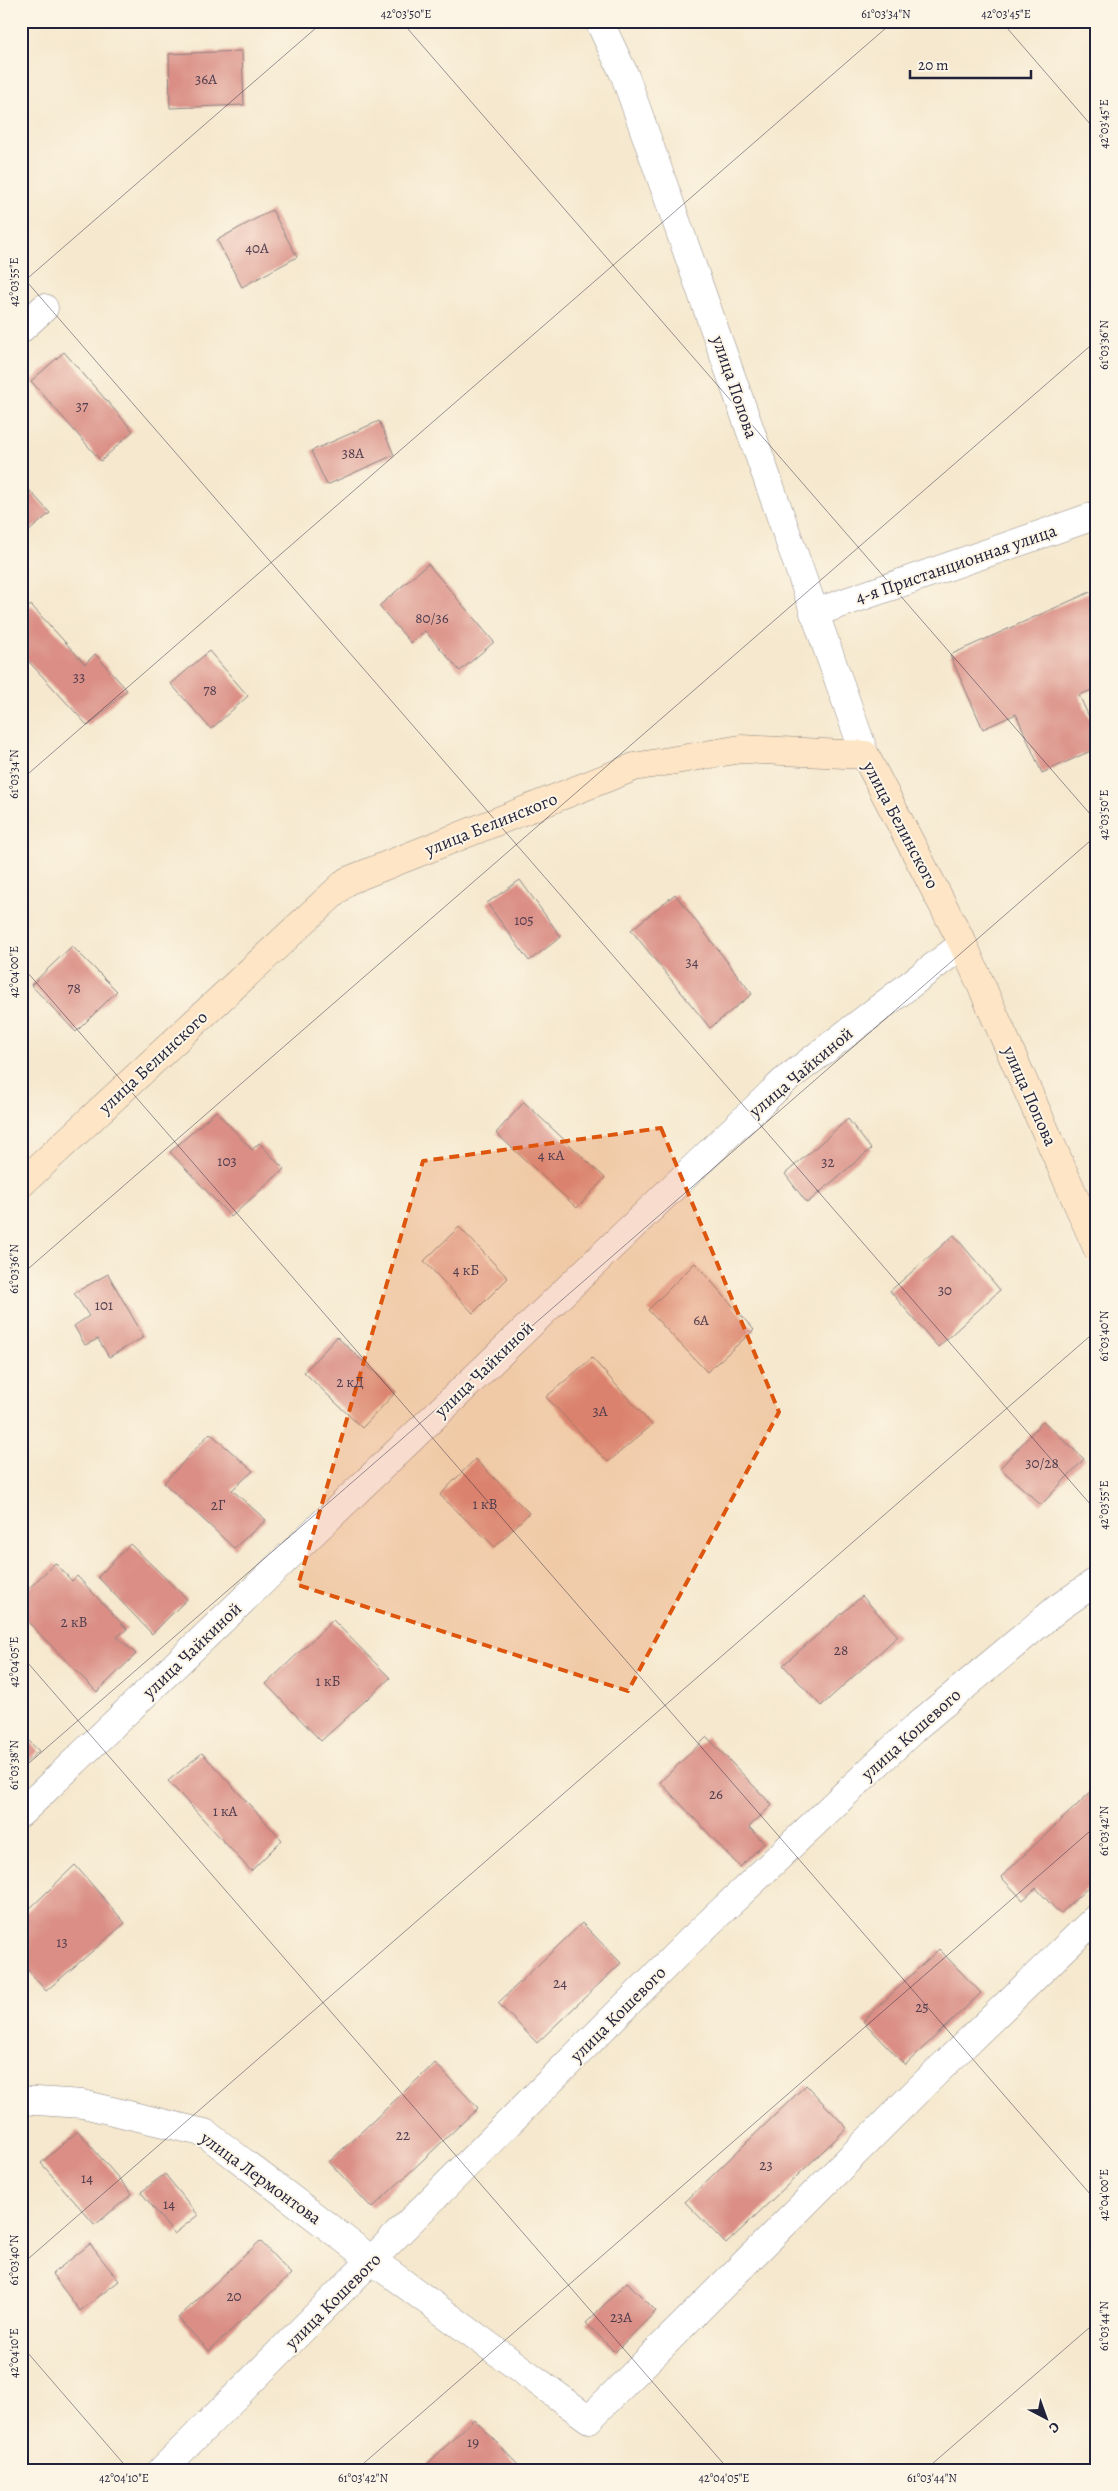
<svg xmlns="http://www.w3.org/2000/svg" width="1118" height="2491" font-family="Alegreya,serif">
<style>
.building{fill:#da8e85}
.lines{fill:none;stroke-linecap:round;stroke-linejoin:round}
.street-casing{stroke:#8c8584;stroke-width:29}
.secondary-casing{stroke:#8c8584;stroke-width:29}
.street{stroke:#fff;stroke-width:28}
.secondary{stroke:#fde5c5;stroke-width:28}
.marked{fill:#de560e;fill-opacity:0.2;stroke:#de560e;stroke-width:4;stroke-dasharray:10 6;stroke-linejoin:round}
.ticks{fill:none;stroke:#22223b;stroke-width:1;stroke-opacity:0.45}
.labels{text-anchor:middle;stroke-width:4;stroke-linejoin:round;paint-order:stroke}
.number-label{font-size:15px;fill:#503d4e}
.street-label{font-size:18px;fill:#22223b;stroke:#fcf5e5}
.neatline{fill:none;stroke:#22223b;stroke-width:2}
.ticks-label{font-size:12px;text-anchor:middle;fill:#22223b}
</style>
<rect width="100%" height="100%" fill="#fcf5e5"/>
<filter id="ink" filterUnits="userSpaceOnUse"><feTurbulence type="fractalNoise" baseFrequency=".02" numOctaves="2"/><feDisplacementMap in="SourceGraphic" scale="10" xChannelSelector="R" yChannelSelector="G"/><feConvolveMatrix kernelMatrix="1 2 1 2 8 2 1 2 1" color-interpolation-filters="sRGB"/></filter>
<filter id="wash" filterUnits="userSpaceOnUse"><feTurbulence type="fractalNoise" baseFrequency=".0096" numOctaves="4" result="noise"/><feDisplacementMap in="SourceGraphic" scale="20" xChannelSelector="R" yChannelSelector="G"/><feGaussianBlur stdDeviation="1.12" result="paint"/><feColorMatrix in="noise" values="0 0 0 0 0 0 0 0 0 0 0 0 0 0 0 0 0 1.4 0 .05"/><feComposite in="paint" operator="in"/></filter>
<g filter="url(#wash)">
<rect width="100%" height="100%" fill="#f5e8ce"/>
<g id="blocks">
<!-- building -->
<path class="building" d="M242 51 244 105 170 108 169 54Z
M272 210 297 257 242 287 217 240Z
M64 352 133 431 101 461 31 381Z
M379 421 394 455 327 485 311 451Z
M21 481 50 513 21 538Z
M428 564 494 642 460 671 425 631 411 643 379 606Z
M1097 589V688L1079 695 1097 734V748L1042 773 1016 714 983 729 950 655Z
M31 605 85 664 95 654 127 690 88 726 21 653V614Z
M209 651 248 696 211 729 171 684Z
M520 880 561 937 529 961 487 903Z
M675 894 752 994 710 1028 631 930Z
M72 946 117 991 76 1032 31 985Z
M524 1102 605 1178 577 1208 496 1133Z
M216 1111 252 1150 259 1143 284 1169 231 1217 170 1152Z
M848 1119 871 1149 807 1203 785 1174Z
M459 1227 508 1278 473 1313 424 1261Z
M954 1235 1000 1290 938 1347 890 1291Z
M695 1263 754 1330 707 1372 648 1310Z
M108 1274 144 1337 109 1357 98 1339 85 1345 74 1326 89 1316 74 1293Z
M337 1337 396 1392 362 1428 304 1372Z
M592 1358 652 1425 608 1462 546 1397Z
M1043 1421 1084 1459 1041 1505 1000 1468Z
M210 1433 253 1471 232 1490 266 1520 234 1548 164 1483Z
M475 1459 529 1513 495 1547 440 1495Z
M130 1544 187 1599 152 1634 98 1577Z
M55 1563 72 1581 77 1576 127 1629 117 1637 136 1654 97 1692 21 1615V1596Z
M862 1596 898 1636 821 1706 783 1665Z
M333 1620 390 1678 321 1741 266 1684Z
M21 1733 39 1751 21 1767Z
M707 1737 772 1805 749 1827 764 1843 740 1867 660 1782Z
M202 1753 282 1840 251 1871 168 1781Z
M1097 1786V1879L1060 1914 1036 1888 1023 1900 1001 1877Z
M75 1865 125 1923 46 1991 21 1962V1917Z
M582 1923 621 1963 537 2043 498 2003Z
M939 1949 981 1993 905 2065 863 2021Z
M435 2063 478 2108 372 2208 329 2162Z
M806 2085 847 2128 726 2244 685 2202Z
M78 2131 132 2194 95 2225 41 2163Z
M165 2174 198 2215 174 2234 141 2192Z
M260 2241 291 2274 209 2351 178 2318Z
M90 2244 119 2281 80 2311 52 2274Z
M627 2282 656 2311 615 2352 586 2323Z
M474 2419 519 2466 515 2470H421Z"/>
</g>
</g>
<g filter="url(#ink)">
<use href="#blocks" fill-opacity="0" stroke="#8c8584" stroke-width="1"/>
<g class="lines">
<!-- street casing -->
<g class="street-casing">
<path id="street" d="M599 21 625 76 865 755
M21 329 44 308
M814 613 1097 515
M21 1813 783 1082 963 944
M21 2100 83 2104 205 2133 373 2261 589 2419 920 2088 1097 1917
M162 2470 691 1940 918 1725 1058 1608 1097 1581"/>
</g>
<!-- secondary casing -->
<g class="secondary-casing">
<path id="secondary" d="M21 1184 347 881 634 767 741 749 865 755 963 944 1097 1248"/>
</g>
<!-- street -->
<use href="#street" class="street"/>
<!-- secondary -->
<use href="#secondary" class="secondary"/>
</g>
</g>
<!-- marked area -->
<path class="marked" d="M661 1128 779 1412 628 1691 298 1585 423 1161Z"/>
<!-- ticks -->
<path class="ticks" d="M401 21 1097 822M1001 21 1097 132M21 275 1097 1512M21 284 324 21M21 780 894 21M21 965 1097 2202M21 1275 1097 340M21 1655 729 2470M21 1770 1097 835M21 2265 1097 1330M21 2345 129 2470M356 2470 1097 1825M925 2470 1097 2321"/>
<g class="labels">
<!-- number labels -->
<g class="number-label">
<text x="206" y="84">36А</text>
<text x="257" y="253">40А</text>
<text x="82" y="411">37</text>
<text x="353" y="458">38А</text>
<text x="432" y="623">80/36</text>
<text x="79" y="682">33</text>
<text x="210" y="695">78</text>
<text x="524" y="925">105</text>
<text x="692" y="967">34</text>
<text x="74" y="993">78</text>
<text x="551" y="1160">4 кА</text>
<text x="227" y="1166">103</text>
<text x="828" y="1167">32</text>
<text x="466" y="1275">4 кБ</text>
<text x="945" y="1295">30</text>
<text x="104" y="1310">101</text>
<text x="701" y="1325">6А</text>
<text x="350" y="1387">2 кД</text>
<text x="600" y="1416">3А</text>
<text x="1042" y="1468">30/28</text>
<text x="485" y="1509">1 кВ</text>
<text x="218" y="1510">2Г</text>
<text x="74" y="1627">2 кВ</text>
<text x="841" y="1655">28</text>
<text x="328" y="1686">1 кБ</text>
<text x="716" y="1799">26</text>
<text x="225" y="1816">1 кА</text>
<text x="62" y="1947">13</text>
<text x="560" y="1988">24</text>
<text x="922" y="2012">25</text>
<text x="403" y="2140">22</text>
<text x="766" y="2170">23</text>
<text x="87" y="2183">14</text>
<text x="169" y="2209">14</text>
<text x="234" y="2301">20</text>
<text x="621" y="2322">23А</text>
<text x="473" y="2447">19</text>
</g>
<!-- street labels -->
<g class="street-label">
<text transform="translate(735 387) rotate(71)" y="6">улица Попова</text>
<text transform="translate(956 564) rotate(-19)" y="6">4-я Пристанционная улица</text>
<text transform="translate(491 824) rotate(-22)" y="6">улица Белинского</text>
<text transform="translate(901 825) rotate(62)" y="6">улица Белинского</text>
<text transform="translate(153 1062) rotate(-43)" y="6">улица Белинского</text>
<text transform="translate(801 1072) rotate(-40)" y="6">улица Чайкиной</text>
<text transform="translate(1030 1096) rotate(66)" y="6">улица Попова</text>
<text transform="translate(484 1369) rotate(-44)" y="6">улица Чайкиной</text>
<text transform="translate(192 1650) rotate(-44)" y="6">улица Чайкиной</text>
<text transform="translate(911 1734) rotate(-42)" y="6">улица Кошевого</text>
<text transform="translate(618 2014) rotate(-45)" y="6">улица Кошевого</text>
<text transform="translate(261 2178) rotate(36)" y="6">улица Лермонтова</text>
<text transform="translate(333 2301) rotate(-45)" y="6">улица Кошевого</text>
</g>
</g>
<!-- margin -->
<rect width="1118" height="2491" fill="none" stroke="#fcf5e5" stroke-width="55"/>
<!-- north arrow -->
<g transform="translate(1046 2418) rotate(139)" stroke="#fcf5e5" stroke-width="4" paint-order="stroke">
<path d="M0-4L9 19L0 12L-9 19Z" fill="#22223b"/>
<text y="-8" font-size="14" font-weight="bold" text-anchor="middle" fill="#22223b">С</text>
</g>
<!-- scale -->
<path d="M910 70v8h121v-8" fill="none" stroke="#22223b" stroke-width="2.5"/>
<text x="918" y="70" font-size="15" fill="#22223b" stroke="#fcf5e5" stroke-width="4" paint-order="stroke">20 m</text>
<rect x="28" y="28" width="1062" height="2436" class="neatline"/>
<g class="ticks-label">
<text x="406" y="18">42°03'50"E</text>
<text x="886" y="18">61°03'34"N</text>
<text x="1006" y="18">42°03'45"E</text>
<text transform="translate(1104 124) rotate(-90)" y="4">42°03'45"E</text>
<text transform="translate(14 282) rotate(-90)" y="4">42°03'55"E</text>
<text transform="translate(1104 345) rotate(-90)" y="4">61°03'36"N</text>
<text transform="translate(14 774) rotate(-90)" y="4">61°03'34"N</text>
<text transform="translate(1104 815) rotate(-90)" y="4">42°03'50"E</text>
<text transform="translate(14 972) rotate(-90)" y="4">42°04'00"E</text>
<text transform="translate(14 1269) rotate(-90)" y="4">61°03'36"N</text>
<text transform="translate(1104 1336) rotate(-90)" y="4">61°03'40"N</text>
<text transform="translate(1104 1505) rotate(-90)" y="4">42°03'55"E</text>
<text transform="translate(14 1662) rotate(-90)" y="4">42°04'05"E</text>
<text transform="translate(14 1765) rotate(-90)" y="4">61°03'38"N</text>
<text transform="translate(1104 1831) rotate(-90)" y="4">61°03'42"N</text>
<text transform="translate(1104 2195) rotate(-90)" y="4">42°04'00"E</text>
<text transform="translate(14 2260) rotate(-90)" y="4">61°03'40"N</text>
<text transform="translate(1104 2326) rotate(-90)" y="4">61°03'44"N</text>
<text transform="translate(14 2353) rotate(-90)" y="4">42°04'10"E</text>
<text x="124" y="2482">42°04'10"E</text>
<text x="363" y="2482">61°03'42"N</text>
<text x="724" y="2482">42°04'05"E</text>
<text x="932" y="2482">61°03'44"N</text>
</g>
</svg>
